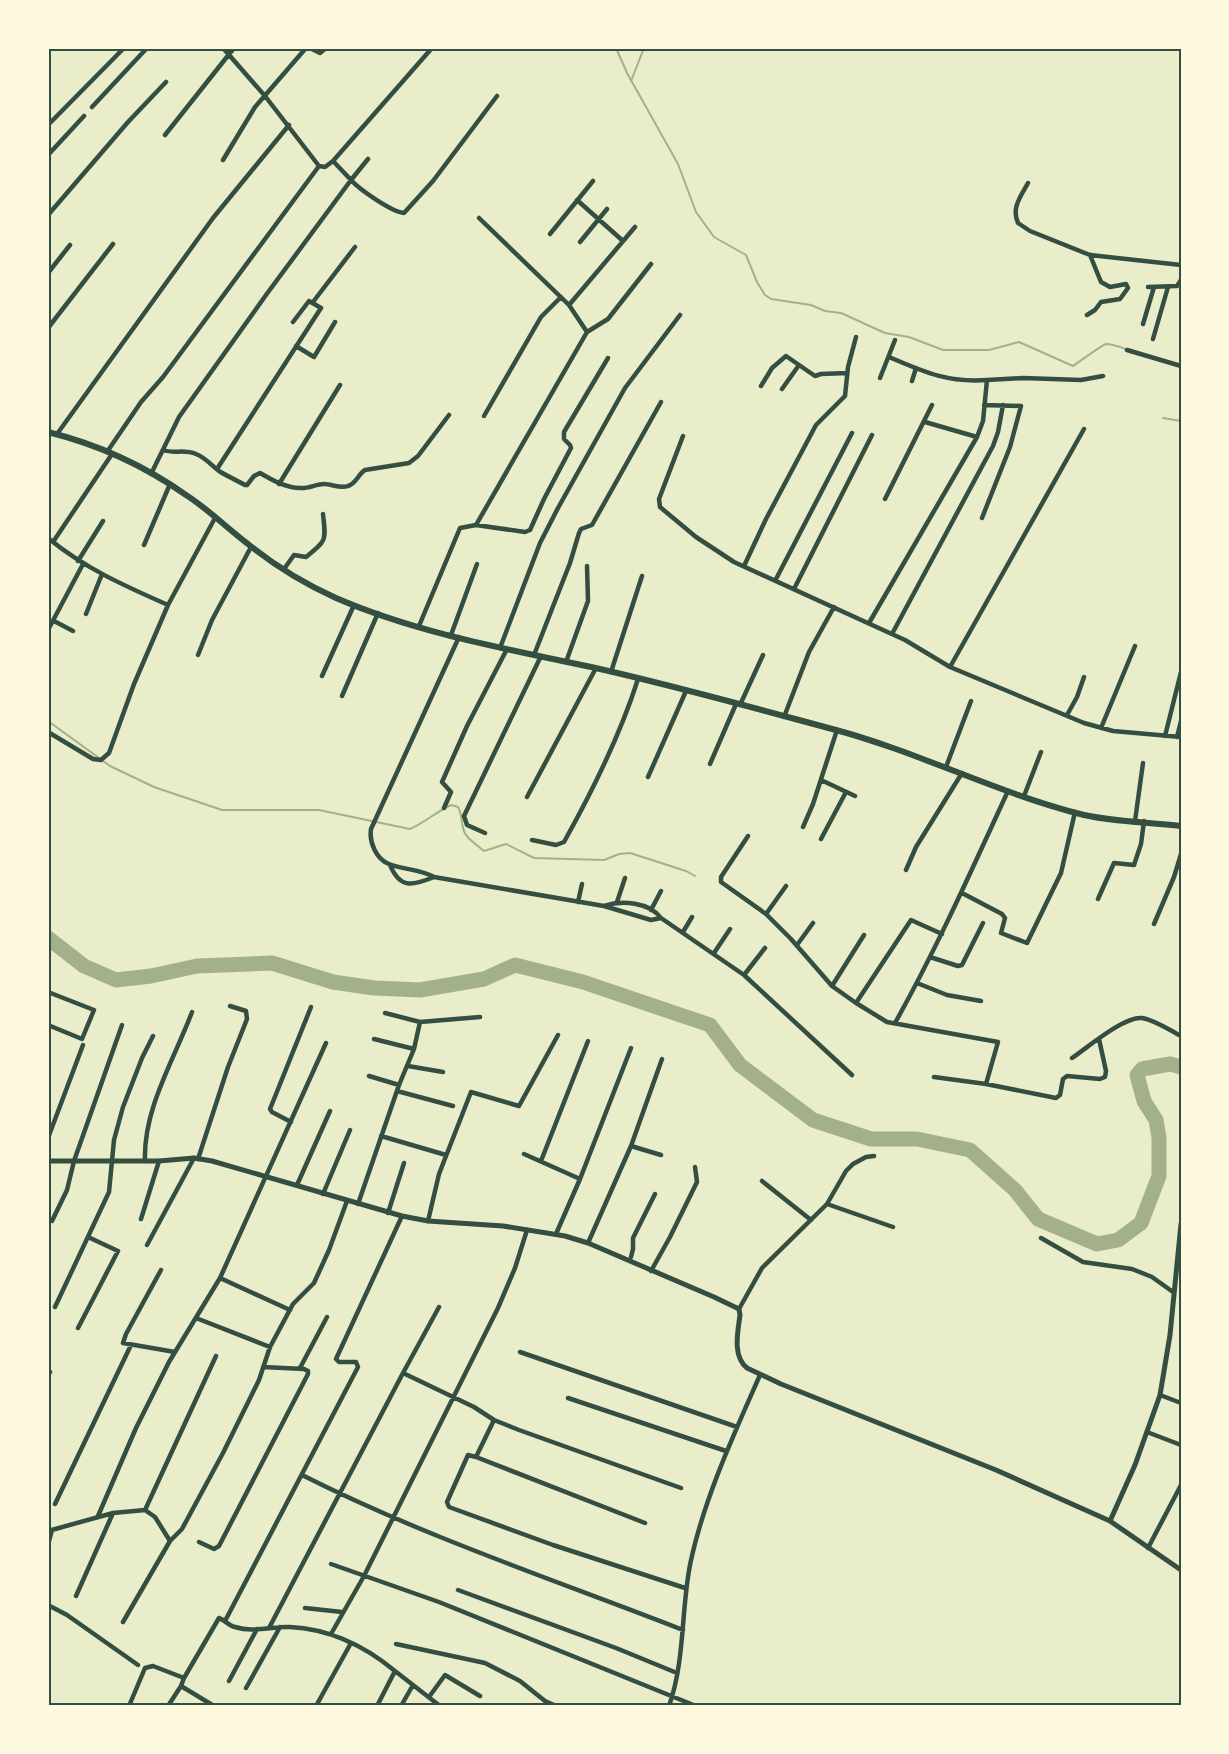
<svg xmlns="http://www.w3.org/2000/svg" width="1229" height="1754" font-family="'DejaVu Sans',sans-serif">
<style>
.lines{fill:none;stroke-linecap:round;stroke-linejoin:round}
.stream{stroke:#a3b18a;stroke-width:2}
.river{stroke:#a3b18a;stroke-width:15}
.minor{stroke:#344e41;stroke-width:4.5}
.tertiary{stroke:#344e41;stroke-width:5}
.secondary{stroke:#344e41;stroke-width:6}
.neatline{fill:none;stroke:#344e41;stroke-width:2}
</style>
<rect width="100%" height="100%" fill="#e9edc9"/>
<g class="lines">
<!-- stream -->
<path class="stream" d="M616 48 627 73 678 164 696 212 714 237 746 255 757 282 765 295 771 299 811 305 825 311 841 313 885 333 909 337 943 350H989L1019 342 1073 366C1079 362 1102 345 1106 344 1113 344 1120 347 1126 349
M631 81 644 48
M1163 418 1181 421
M48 721 110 766 154 787 222 810H319L410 829C424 823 436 812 451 805L458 807C462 814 461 820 463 828 465 838 476 844 484 851L506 844 534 858 604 860 619 854 630 853 686 871 695 876"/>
<!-- river -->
<path class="river" d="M48 938 84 966 116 980 151 976 197 966 272 963 333 982 374 988 420 990 484 979 515 965 583 982 710 1025 740 1065 813 1120 871 1139H917L970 1150 1015 1190 1038 1219 1097 1244 1118 1240 1141 1223 1159 1176V1138L1156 1120 1144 1101 1137 1075 1142 1069 1170 1064 1181 1067"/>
<!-- minor -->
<path class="minor" d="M223 48 265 96 319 166
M310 48 320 53 326 48
M92 107 147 48
M48 125 124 48
M165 135 234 48
M48 155 84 116
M223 160 255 107 306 48
M333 161 351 180 368 159
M1028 183C1021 196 1011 208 1018 223L1030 231 1090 255 1181 265
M577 200 623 241
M48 215 128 122 166 82
M479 218 569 305 587 332
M550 234 593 181
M580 242 607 209
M48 273 70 245
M1148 287 1177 286 1181 280
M313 302 355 247
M569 305 635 227
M1087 315 1095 310 1101 302 1120 299 1128 288 1126 284 1110 287 1101 282 1090 255
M1143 324 1154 287
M48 328 113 244
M1153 339 1168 287
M296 346 314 357 335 322
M1127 350 1181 366
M880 378 895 340
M987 380 1023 378 1081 380 1103 376
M912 381 916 368
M761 386 772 368 786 356 815 376 821 374 847 373
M782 389 799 365
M484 416 541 317 561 297
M925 422 977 437
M57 434 213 218 289 125
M683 436 659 499 660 507 696 537 734 562 905 640 950 667 1084 429
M163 450C174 454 185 449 196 454 206 458 211 465 219 471 227 476 236 480 245 485H247L254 476 260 473C272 480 286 488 300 488 308 489 316 484 324 484 332 484 340 489 348 486 357 483 358 474 365 470L409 463 418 456 449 415
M107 452 141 402 163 377 319 166 325 167 333 161 432 48
M217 469 321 308 309 301 293 322
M151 474 179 417 266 295 351 180C360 190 392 212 404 213L433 181 497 96
M279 484 340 385
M885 499 932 405
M982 518 1010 447 1021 406 984 405
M476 525 587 332 608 319 651 264
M48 538C84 568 125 586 168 605
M53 542 112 454
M144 545 170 484
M78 561 103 521
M744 566 766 519 816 425 845 396 848 367 856 337
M284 569 294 555 306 557C327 540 326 541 323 514
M776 579 852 433
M794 589 872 435
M86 614 102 574
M54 621 73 631
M869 623 977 437 983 421 987 380C948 383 924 372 889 357
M419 626 460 528 476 525 525 532 530 530 544 499 571 448 570 445 564 439V432L608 358
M48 630 83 564
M892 634 993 446 998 432 1003 405
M451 635 477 564
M459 637 371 829C369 842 376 859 389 864 404 870 420 869 434 877L604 906 651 920 661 918 744 975 852 1075
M500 648 540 543 558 508 625 388 680 315
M198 655 212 620 251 547
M534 655 570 563 579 533 581 529 592 525 661 402
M566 662 588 601 587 566
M950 667 1084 723 1113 731 1181 737
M611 672 642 576
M322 676 354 605
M342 696 378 613
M740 705 763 655
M1067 715 1077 697 1084 677
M784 717 809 652 834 607
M1101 728 1135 646
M48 732 93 759 101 760 109 753 134 684 168 605 215 518
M1165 736 1181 672
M1177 737 1181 721
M710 764 736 704
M946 767 971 701
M648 777 686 691
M821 780 855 796
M1024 796 1041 752
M527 797 596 668
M444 808 451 792 442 782 467 726 507 649
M1135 821 1143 763
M803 827 813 804 837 730
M485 833 467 825 464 816 541 656
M748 836 721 877V882L766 914 791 939 832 986 856 1003 887 1022 998 1042 986 1084
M821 839 846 792
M532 840 556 845 564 842C593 790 620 736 638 679
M390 865C400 889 412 886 434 877
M906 870 916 847 962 773
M962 893 1002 914 1005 918 1001 933 1027 943 1061 873 1075 812
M1098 899 1114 863 1134 865 1141 844 1144 821
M578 902 582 884
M617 902 625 878
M604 906C622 900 649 902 661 918
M651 910 661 891
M766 914 786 886
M1154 924 1174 877 1181 854
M683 932 692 917
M797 945 813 923
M714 953 730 929
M930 957 958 966 962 965 983 923
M744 975 765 948
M917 983 947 995 981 1001
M832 986 864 935
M48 992 94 1010 82 1039 48 1025
M856 1003 911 920 942 934
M385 1013 420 1022 480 1017
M895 1023C937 948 972 869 1008 791
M374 1039 414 1049
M1072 1058C1087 1048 1124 1016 1142 1018 1155 1020 1169 1030 1181 1036
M408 1066 443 1072
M369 1076 399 1085
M934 1077 986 1084 1056 1098 1060 1095 1063 1079 1067 1076 1100 1079 1105 1077 1106 1071 1099 1039
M397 1091 453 1106
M291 1122 272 1112 270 1109 311 1007
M381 1136 446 1155
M48 1138 83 1045
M631 1146 661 1155
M524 1154 580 1179
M198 1159 228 1067 247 1019 246 1011 230 1006
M145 1161C143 1109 174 1060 192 1012
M541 1161 588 1041
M762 1181 811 1220
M297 1185 330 1111
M323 1194 350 1130
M358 1204 399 1085 414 1049 420 1022
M827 1204 893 1227
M388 1213 404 1163
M141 1219 159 1161
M52 1221 67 1190 74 1161 122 1025
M428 1221 439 1174 471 1092 519 1106 558 1035
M556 1234 580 1179 631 1048
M1041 1238 1083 1262 1132 1269 1152 1277 1173 1292
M588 1243 631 1146 662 1059
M147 1245 194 1158
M631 1257 633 1249V1238L655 1194
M161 1270 126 1334 123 1343 175 1352
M651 1271 670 1237 697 1182 695 1167
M220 1278 290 1310
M55 1307 109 1192 114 1140 123 1107 142 1058 153 1036
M439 1307 403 1373 474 1407 494 1420 519 1430 681 1488
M739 1309 762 1268 827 1204 846 1171 853 1164 866 1157 874 1156
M196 1318 270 1347
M78 1328 118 1251 88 1237
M520 1352 737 1427
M300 1368 327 1317
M48 1376 50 1372
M1160 1395 1181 1403
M568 1398 726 1451
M494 1420 476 1457 468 1455 447 1502 449 1507 553 1545 685 1588
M1147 1432 1181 1445
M476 1457 645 1523
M302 1475C425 1537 555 1580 683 1630
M55 1504 131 1345
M145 1510 216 1356
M145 1510 155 1517 170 1541
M98 1516 136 1428 169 1362 220 1278 326 1043
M48 1531 113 1513 145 1510
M199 1542 214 1549 219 1546 308 1374V1371L304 1369 263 1367
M48 1545 52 1530
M1148 1548 1181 1485
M331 1564 439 1602 696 1706
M458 1590 616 1648 677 1673
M76 1596 113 1513
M48 1605 67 1615 138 1665
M305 1608 342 1612
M225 1621 358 1367 356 1362H339L336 1359 402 1216
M123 1622 170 1541 182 1529 223 1453 259 1380 270 1347 293 1304 314 1283 329 1250 347 1201
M269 1628 403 1373
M331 1634 364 1576 498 1308 515 1268 527 1230
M396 1644 485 1663 520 1681 545 1701 556 1706
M395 1671 413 1685 401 1706
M184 1678 181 1686 214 1706
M229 1681 257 1629
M413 1685 440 1706
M246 1688 280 1627
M429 1697 445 1675 480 1696
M129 1706 145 1668 153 1666 184 1678 219 1618C225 1620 229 1626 235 1627 253 1633 272 1626 290 1627 330 1629 366 1647 395 1671L377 1706
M168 1706 181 1686
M316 1706 351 1643
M669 1706C685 1661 681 1611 690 1565 703 1501 734 1434 760 1375"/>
<!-- tertiary -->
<path class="tertiary" d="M48 1161H159L194 1158 212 1161 402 1216 428 1221 503 1226 565 1236 588 1243 714 1297 739 1309 740 1315C738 1331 732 1356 747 1368L781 1384 996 1470 1110 1521 1181 1570
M1110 1521 1135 1465 1160 1395 1170 1335 1181 1224"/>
<!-- secondary -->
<path class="secondary" d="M48 432C96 444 145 466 186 495 208 509 227 528 248 544 274 565 305 584 336 598 419 634 512 650 600 669 679 687 758 709 836 730 921 753 999 794 1084 815 1115 822 1149 822 1181 826"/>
</g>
<!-- border -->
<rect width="1229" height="1754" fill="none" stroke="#fefae0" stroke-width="99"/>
<rect x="50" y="50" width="1130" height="1654" class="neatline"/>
</svg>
